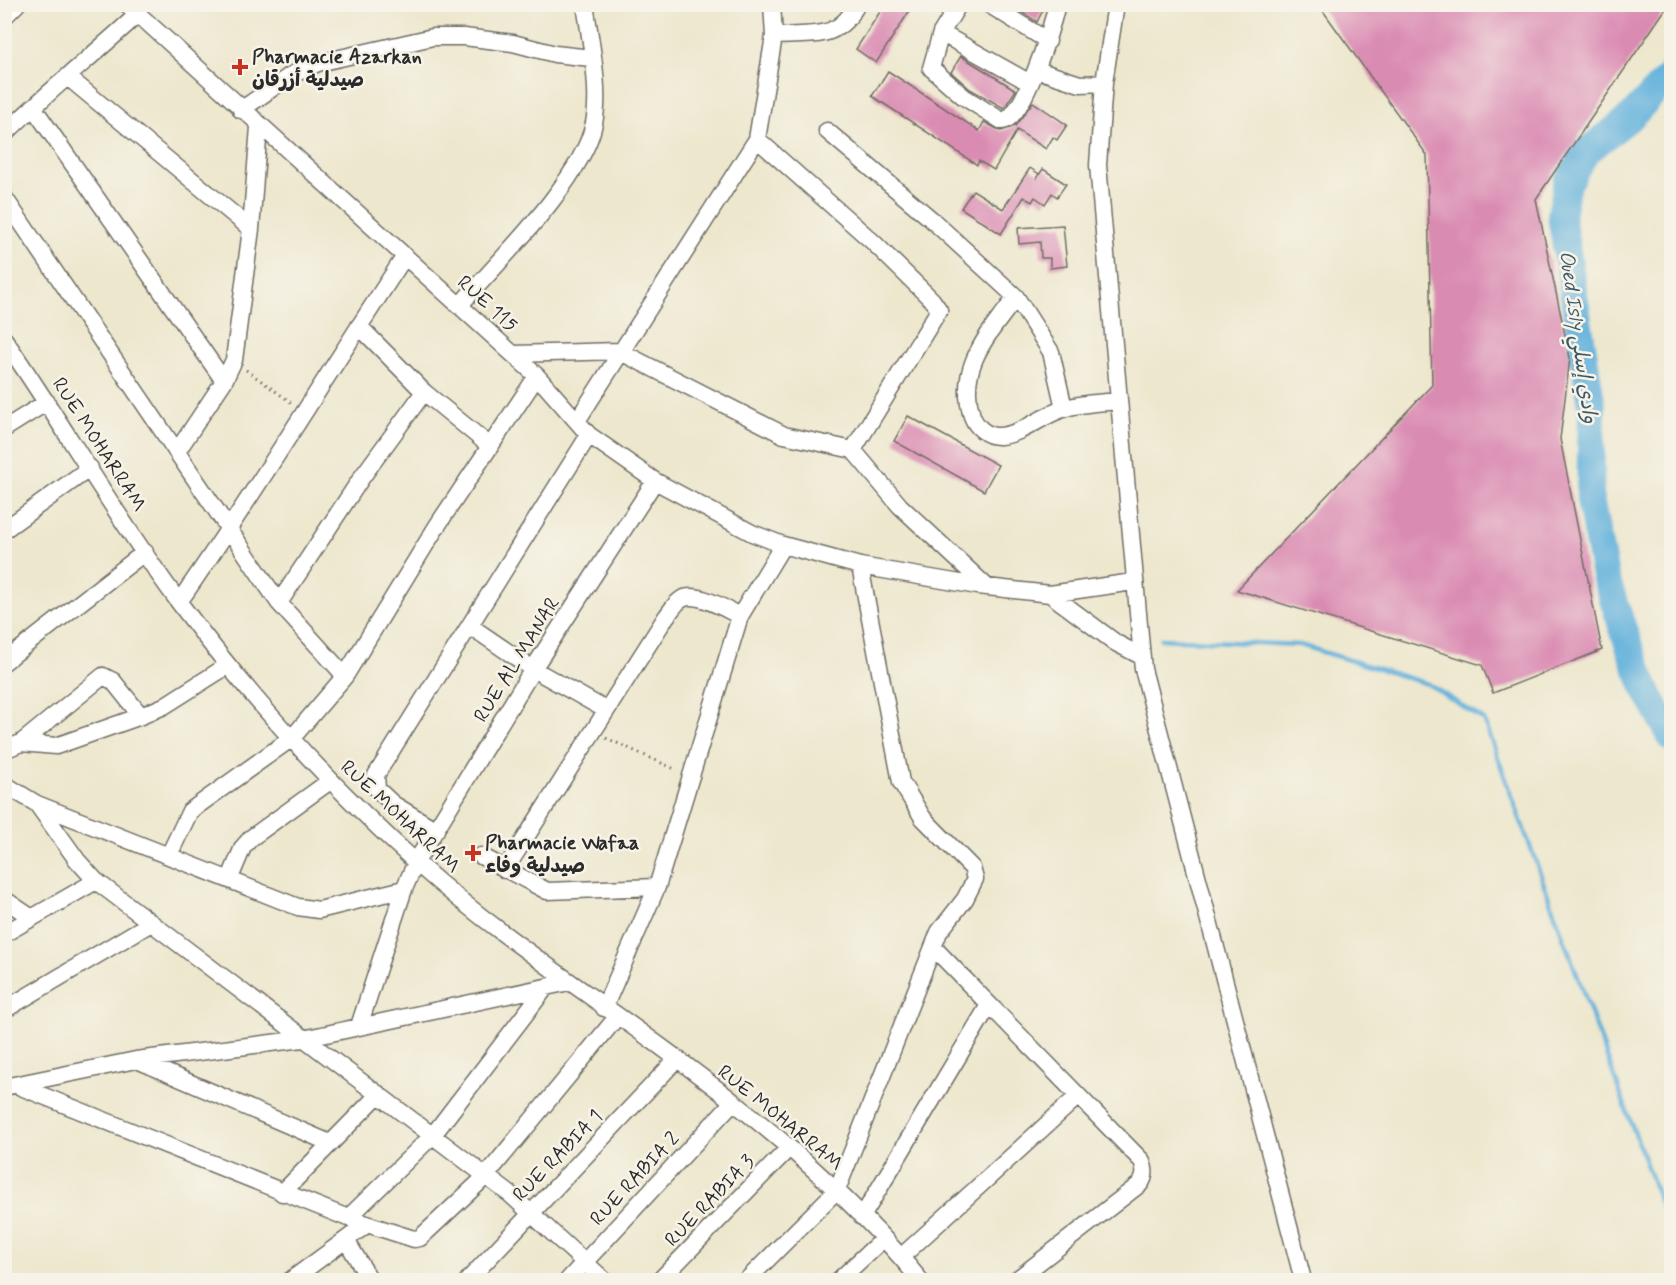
<svg xmlns="http://www.w3.org/2000/svg" width="1676" height="1285" font-family="Mynerve,'Playpen Sans Arabic',sans-serif">
<style>
.lines{fill:none;stroke-linecap:round;stroke-linejoin:round}
.stream{stroke:#61b1dc;stroke-width:4.5}
.river{stroke:#61b1dc;stroke-width:28}
.building{fill:#da8bb2}
.minor-casing{stroke:#6f6d64;stroke-width:19}
.path{stroke:#6f6d64;stroke-width:3;stroke-dasharray:1.5 4.5;stroke-linecap:butt}
.minor{stroke:#fff;stroke-width:16}
.poi-dot{fill:#c8321e;stroke:#f7f3e8;stroke-width:2}
.labels{text-anchor:middle;stroke-width:5;stroke-linejoin:round;paint-order:stroke}
.poi-label{font-size:20px;font-weight:bold;fill:#2b2b2b;stroke:#f7f3e8;text-anchor:start}
.street-label{font-size:20px;fill:#2b2b2b;stroke:#f7f3e8}
.water-label{font-size:21px;font-style:italic;fill:#3e5a69;stroke:#f7f3e8}
</style>
<rect width="100%" height="100%" fill="#f7f3e8"/>
<filter id="ink" filterUnits="userSpaceOnUse"><feTurbulence type="fractalNoise" baseFrequency=".0167" numOctaves="2"/><feDisplacementMap in="SourceGraphic" scale="12" xChannelSelector="R" yChannelSelector="G"/><feConvolveMatrix kernelMatrix="1 2 1 2 8 2 1 2 1" color-interpolation-filters="sRGB"/></filter>
<filter id="wash" filterUnits="userSpaceOnUse"><feTurbulence type="fractalNoise" baseFrequency=".008" numOctaves="4" result="noise"/><feDisplacementMap in="SourceGraphic" scale="24" xChannelSelector="R" yChannelSelector="G"/><feGaussianBlur stdDeviation="1.35" result="paint"/><feColorMatrix in="noise" values="0 0 0 0 0 0 0 0 0 0 0 0 0 0 0 0 0 1.4 0 .05"/><feComposite in="paint" operator="in"/></filter>
<g filter="url(#wash)">
<rect width="100%" height="100%" fill="#ede7cd"/>
<g class="lines">
<!-- stream -->
<path class="stream" d="M1161 639 1300 645 1428 684 1484 720 1672 1235"/>
<!-- river -->
<path class="river" d="M1672 73 1632 116 1587 151 1567 183 1561 215 1592 407 1590 499 1605 576 1631 652 1647 692 1672 738"/>
</g>
<g id="blocks">
<!-- building -->
<path class="building" d="M885 4H914L876 63 856 49Z
M1009 4H1046L1037 22Z
M1318 4H1669L1536 199 1570 358 1560 439 1602 650 1493 693 1482 665 1237 590 1432 385 1427 155Z
M961 56 1016 90 1004 108 970 89 951 72Z
M888 71 979 131 984 122 1001 131 1015 126 1033 102 1067 125 1057 140 1053 137 1046 149 1017 130 994 170 979 161 977 165 872 96Z
M1030 168 1039 174 1036 179 1043 169 1066 184 1057 197 1052 193 1045 204 1035 197 1032 202 1024 197 1001 234 961 208 973 190 1003 209Z
M1063 225 1067 266 1050 268V258H1041L1040 242 1019 244 1018 228Z
M908 416 998 465 984 491 894 441Z"/>
</g>
</g>
<g filter="url(#ink)">
<use href="#blocks" fill-opacity="0" stroke="#6f6d64" stroke-width="1.5"/>
<g class="lines">
<!-- minor casing -->
<g class="minor-casing">
<path id="minor" d="M127 4 537 376 589 435 655 481 752 533 783 545 860 566 978 586 1050 594 1133 582
M772 4 774 36
M959 4 941 33 931 68 964 97 1002 121C1024 120 1052 25 1057 4
M988 4 1048 41
M1116 4 1104 83 1098 165 1143 669 1303 1280
M4 17 17 4
M941 33 1030 83
M1037 70 1080 84 1104 83
M69 78 251 229
M33 107 224 381
M241 110 291 75 318 63 433 37H464L513 43 555 54 591 58
M827 131 931 219 1016 297 1051 352 1064 408
M4 135C47 92 94 55 138 14
M757 139 873 242 932 300 939 310 853 450
M4 197 279 603 345 676
M1016 297C989 334 956 367 972 416 976 427 987 437 1000 436 1023 434 1041 416 1063 409 1079 403 1100 403 1118 401
M459 306C498 262 584 178 594 123 601 90 590 39 585 4
M359 326 424 392 490 446
M4 339C64 426 118 520 181 605 251 699 332 787 419 865 492 930 574 984 653 1041 749 1111 845 1188 920 1280
M514 354 619 351 784 435 853 450 900 506 987 587
M577 421 757 139 774 36C811 33 838 42 857 4
M4 429 47 402
M178 450 224 381 234 360 251 229 259 127
M4 530 90 468
M1050 594 1116 643 1141 656
M179 602C258 489 329 371 405 256
M279 603 362 477 424 392
M470 626 533 669 606 710
M4 662 145 552
M21 743 56 746 141 716 164 706 227 666
M4 750 21 743 103 676 113 681 141 716
M4 784 37 804 298 907 319 910 404 889
M37 804 77 860 96 881 511 1195 604 1280
M436 830 393 804 377 789 376 775 589 435
M169 855 190 811 292 738 345 676 437 526 537 376
M481 856 547 891 657 887
M505 870 666 617C671 611 675 603 682 599 697 591 725 609 740 616
M230 878 243 847 251 838 330 781
M4 899 32 918
M4 934 96 881
M933 947 1142 1161C1145 1170 1146 1176 1140 1184L1016 1280
M604 1008 657 887 740 616 783 545
M4 1010 151 923
M359 1026 404 889 416 862 533 669 655 481
M137 1060 330 1143
M16 1085 348 1218 414 1239 420 1238 485 1177 617 1017
M4 1087 136 1060 303 1039 569 982
M282 1193 379 1094
M862 1217 989 1005
M348 1218 433 1135 546 987
M346 1240 370 1280
M901 1257 1077 1097
M291 1280 366 1225
M468 1280 677 1059
M568 1280 732 1103
M660 1280 788 1149
M747 1280 837 1190 939 932 965 899 975 879 972 868 923 818 901 782 860 566
M839 1280 883 1239"/>
</g>
<!-- path -->
<path class="path" d="M246 370 292 403
M606 738 677 770"/>
<!-- minor -->
<use href="#minor" class="minor"/>
</g>
</g>
<!-- markers -->
<g class="poi-dot">
<path d="M237 58h6v6h6v6h-6v6h-6v-6h-6v-6h6z"/>
<path d="M470 844h6v6h6v6h-6v6h-6v-6h-6v-6h6z"/>
</g>
<g class="labels">
<!-- poi labels -->
<g class="poi-label">
<text x="252" y="63">Pharmacie Azarkan<tspan x="252" dy="23">صيدلية أزرقان</tspan></text>
<text x="485" y="849">Pharmacie Wafaa<tspan x="485" dy="23">صيدلية وفاء</tspan></text>
</g>
<!-- street labels -->
<g class="street-label">
<text transform="translate(488 303) rotate(42)" y="7">RUE 115</text>
<text transform="translate(100 444) rotate(57)" y="7">RUE MOHARRAM</text>
<text transform="translate(516 659) rotate(-58)" y="7">RUE AL MANAR</text>
<text transform="translate(401 816) rotate(43)" y="7">RUE MOHARRAM</text>
<text transform="translate(781 1117) rotate(39)" y="7">RUE MOHARRAM</text>
<text transform="translate(557 1155) rotate(-46)" y="7">RUE RABIA 1</text>
<text transform="translate(634 1178) rotate(-47)" y="7">RUE RABIA 2</text>
<text transform="translate(709 1200) rotate(-46)" y="7">RUE RABIA 3</text>
</g>
<!-- water labels -->
<g class="water-label">
<text transform="translate(1579 337) rotate(82)" y="7">Oued Isly وادي إسلي</text>
</g>
</g>
<!-- margin -->
<rect width="1676" height="1285" fill="none" stroke="#f7f3e8" stroke-width="24"/>
</svg>
